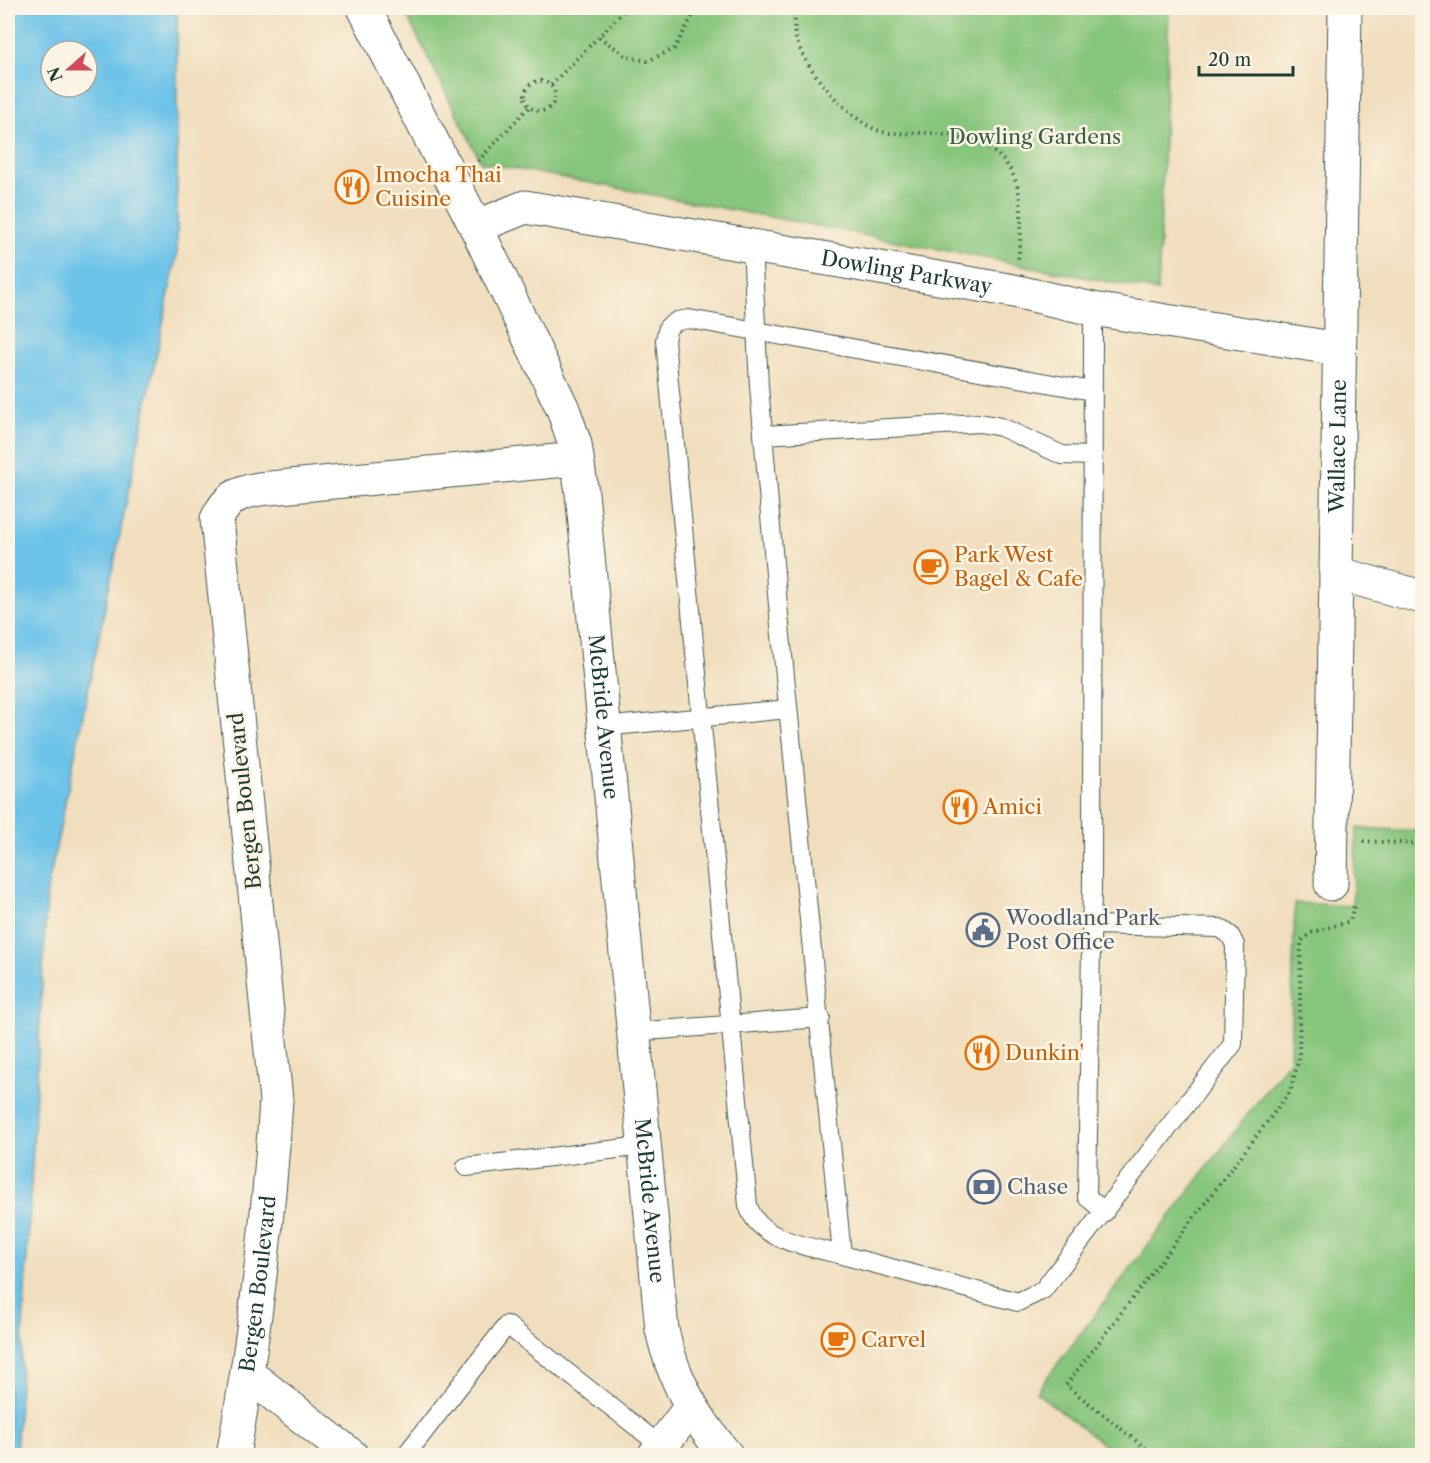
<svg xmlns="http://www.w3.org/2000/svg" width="1430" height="1463" font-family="'Libre Caslon Text',serif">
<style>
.green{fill:#86c57c;stroke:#528158;stroke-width:1.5}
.water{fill:#6cc3e9;stroke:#46808e;stroke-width:1.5;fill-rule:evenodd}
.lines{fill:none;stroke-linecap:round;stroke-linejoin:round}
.lane-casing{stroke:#3e5549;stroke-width:20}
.street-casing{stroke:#3e5549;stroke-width:35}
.secondary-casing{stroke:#3e5549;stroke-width:35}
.path{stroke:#3e5549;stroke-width:4;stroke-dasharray:1.5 4.5;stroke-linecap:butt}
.lane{stroke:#fff;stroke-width:18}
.street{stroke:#fff;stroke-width:33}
.secondary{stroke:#fff;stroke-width:33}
.labels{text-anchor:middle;stroke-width:5;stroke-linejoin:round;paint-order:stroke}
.park-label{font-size:21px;fill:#395f46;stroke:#fcf5e5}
.food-label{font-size:21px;fill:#c56008;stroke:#fcf5e5;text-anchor:start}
.street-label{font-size:21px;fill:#1f3d34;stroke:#fcf5e5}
.service-label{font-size:21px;fill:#4e5e75;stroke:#fcf5e5;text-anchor:start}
</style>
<rect width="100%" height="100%" fill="#fcf5e5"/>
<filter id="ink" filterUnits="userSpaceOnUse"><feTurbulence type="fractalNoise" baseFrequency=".0167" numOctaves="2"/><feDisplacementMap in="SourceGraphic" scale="12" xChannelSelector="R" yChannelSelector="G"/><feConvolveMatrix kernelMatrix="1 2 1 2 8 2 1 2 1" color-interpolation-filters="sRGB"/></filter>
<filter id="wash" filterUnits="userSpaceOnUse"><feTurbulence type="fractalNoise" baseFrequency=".008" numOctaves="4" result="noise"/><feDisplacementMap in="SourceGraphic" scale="24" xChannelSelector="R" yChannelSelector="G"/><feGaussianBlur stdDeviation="1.35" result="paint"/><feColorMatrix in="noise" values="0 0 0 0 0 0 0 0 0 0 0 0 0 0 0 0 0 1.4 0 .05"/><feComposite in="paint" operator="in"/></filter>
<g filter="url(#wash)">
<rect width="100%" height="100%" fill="#f1debe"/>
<!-- green -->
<path class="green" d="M403 8H1169L1158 291 481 162Z
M1357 828 1422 831V1455H1117L1036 1392 1290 1059 1295 903 1352 906Z"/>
<!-- water -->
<path class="water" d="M8 8H177V254L47 891 16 1456 8 1455ZM51 51H87V87H51Z"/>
</g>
<g filter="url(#ink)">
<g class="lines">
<!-- lane casing -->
<g class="lane-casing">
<path id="lane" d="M752 245 759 386 775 574 842 1255 1018 1302 1043 1290 1233 1044 1235 945 1230 935 1220 928 1091 925
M1093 309 1092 883 1087 1197 1105 1212
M763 435 980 423 1001 427 1062 455 1091 456
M603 727 788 709
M632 1032 821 1018
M466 1167 643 1146
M842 1255C810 1246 758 1242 748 1205L665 340 668 327 677 321 689 319 1092 391
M405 1456 507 1325 661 1446"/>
</g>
<!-- street casing -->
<g class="street-casing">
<g id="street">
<path id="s1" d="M476 227 525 207 1014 291 1093 309 1338 349"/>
<path d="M1336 573 1422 597"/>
<path id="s2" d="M1331 884 1345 8"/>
<path d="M248 1374 352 1456"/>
<path id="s3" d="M233 1456C254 1338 269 1219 276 1100L217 519C227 498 237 493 259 489L577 459"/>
<path d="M654 1456 690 1408"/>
</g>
</g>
<!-- secondary casing -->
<g class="secondary-casing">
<g id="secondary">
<path id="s4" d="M364 8 476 227 563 409 575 444 582 493 662 1330C673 1379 694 1417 727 1456"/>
</g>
</g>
<!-- path -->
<path class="path" d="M796 8C795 17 793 31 796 39 806 70 847 118 877 130 890 136 913 132 927 133 1014 138 1029 180 1018 259
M599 37 628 57 647 61 674 49 695 11 702 8
M525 96a15 15 0 1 1 30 0a15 15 0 1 1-30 0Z
M551 85 627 8
M478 161 529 107
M1363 841 1422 844
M1155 1456 1066 1385 1290 1092 1299 1058 1301 941 1311 933 1350 921 1355 904"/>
<!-- lane -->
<use href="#lane" class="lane"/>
<!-- street -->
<use href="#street" class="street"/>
<!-- secondary -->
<use href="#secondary" class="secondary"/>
</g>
</g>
<!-- icons -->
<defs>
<g id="restaurant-ring" transform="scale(1.725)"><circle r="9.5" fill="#fcf5e5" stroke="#e8710a" stroke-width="1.5"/><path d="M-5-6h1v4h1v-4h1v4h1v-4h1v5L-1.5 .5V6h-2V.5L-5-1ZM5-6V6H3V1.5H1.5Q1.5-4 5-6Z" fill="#e8710a"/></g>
<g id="cafe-ring" transform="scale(1.725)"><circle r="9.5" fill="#fcf5e5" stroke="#e8710a" stroke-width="1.5"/><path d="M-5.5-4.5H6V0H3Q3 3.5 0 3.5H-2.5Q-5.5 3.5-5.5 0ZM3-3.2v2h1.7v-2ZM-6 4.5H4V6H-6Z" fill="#e8710a"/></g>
<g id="civic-ring" transform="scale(1.725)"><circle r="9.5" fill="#fcf5e5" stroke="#5c6f8a" stroke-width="1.5"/><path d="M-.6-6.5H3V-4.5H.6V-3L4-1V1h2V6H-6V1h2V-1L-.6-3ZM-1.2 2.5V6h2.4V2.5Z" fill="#5c6f8a"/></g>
<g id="bank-ring" transform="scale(1.725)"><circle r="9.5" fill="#fcf5e5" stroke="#5c6f8a" stroke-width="1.5"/><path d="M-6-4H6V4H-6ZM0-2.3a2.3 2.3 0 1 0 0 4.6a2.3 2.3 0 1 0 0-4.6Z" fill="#5c6f8a"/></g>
</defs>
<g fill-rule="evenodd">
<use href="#restaurant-ring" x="352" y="187"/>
<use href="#cafe-ring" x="931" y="567"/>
<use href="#restaurant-ring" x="960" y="807"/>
<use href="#civic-ring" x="983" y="930"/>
<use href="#restaurant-ring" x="982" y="1053"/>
<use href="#bank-ring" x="984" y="1187"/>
<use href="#cafe-ring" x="838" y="1340"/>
</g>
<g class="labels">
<!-- park labels -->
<g class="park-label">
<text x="1035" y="144">Dowling Gardens</text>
</g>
<!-- food labels -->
<g class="food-label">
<text x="375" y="182">Imocha Thai<tspan x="375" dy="24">Cuisine</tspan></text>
<text x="954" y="562">Park West<tspan x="954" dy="24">Bagel &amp; Cafe</tspan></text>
<text x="983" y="814">Amici</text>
<text x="1005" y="1060">Dunkin'</text>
<text x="861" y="1347">Carvel</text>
</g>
<!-- street labels -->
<g class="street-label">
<text dy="7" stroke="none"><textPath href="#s1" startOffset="440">Dowling Parkway</textPath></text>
<text dy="7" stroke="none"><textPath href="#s2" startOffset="438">Wallace Lane</textPath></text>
<text dy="7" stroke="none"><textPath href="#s4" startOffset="759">McBride Avenue</textPath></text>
<text transform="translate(245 801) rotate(-96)" y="7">Bergen Boulevard</text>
<text dy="7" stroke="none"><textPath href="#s4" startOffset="1245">McBride Avenue</textPath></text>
<text dy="7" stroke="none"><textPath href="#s3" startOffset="174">Bergen Boulevard</textPath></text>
</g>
<!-- service labels -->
<g class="service-label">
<text x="1006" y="925">Woodland Park<tspan x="1006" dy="24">Post Office</tspan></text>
<text x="1007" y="1194">Chase</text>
</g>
</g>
<!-- margin -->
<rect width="1430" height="1463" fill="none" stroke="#fcf5e5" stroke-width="30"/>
<!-- north arrow -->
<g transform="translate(69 69) rotate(249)"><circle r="28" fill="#fcf5e5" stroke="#a4ab9e" stroke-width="1.5"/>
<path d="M0-4.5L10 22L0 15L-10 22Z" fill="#d1495b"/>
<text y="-9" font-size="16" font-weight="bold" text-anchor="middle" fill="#1f3d34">N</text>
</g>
<!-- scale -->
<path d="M1199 66v9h94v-9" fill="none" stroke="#1f3d34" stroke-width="3"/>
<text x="1208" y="66" font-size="18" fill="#1f3d34" stroke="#fcf5e5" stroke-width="4.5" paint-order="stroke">20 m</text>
</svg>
